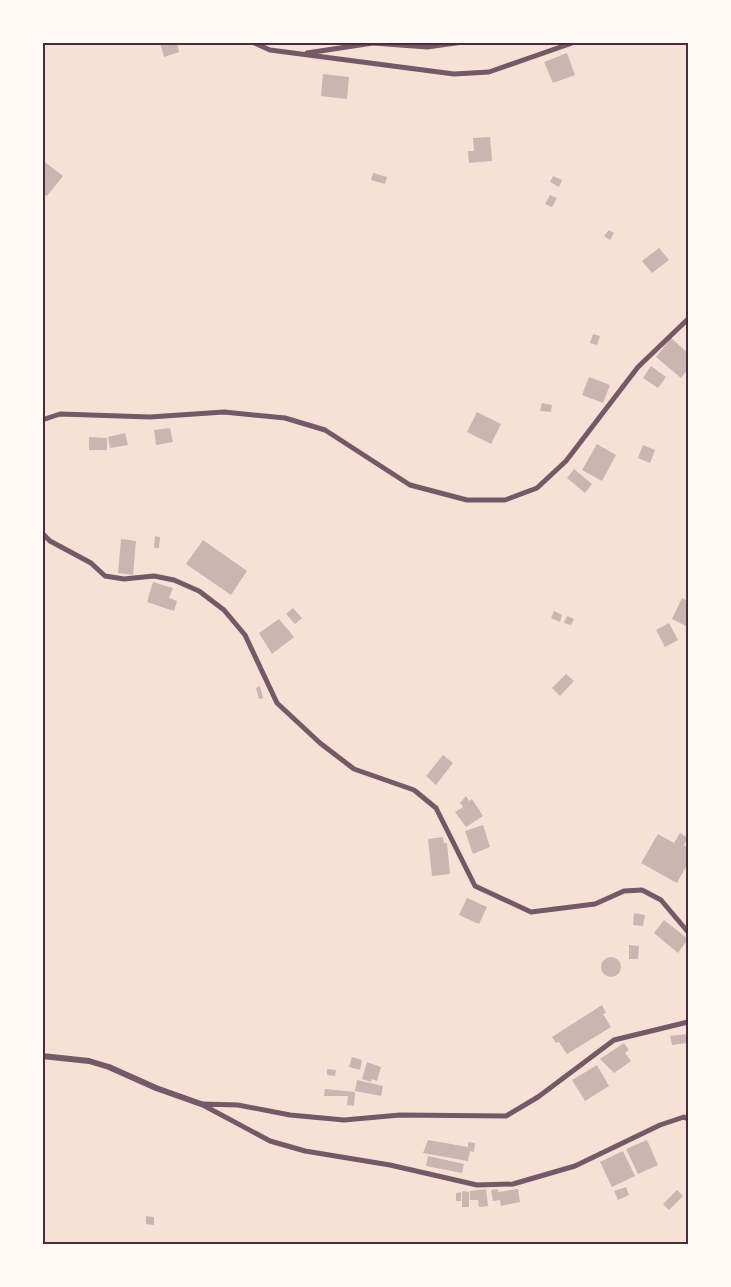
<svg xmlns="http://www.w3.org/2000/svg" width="731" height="1287" font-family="'Space Grotesk',sans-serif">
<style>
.building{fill:#ccb4b1}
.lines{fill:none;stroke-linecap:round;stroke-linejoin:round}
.minor{stroke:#755966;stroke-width:5}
.tertiary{stroke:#755966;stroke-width:6}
.neatline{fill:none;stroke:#4a2c40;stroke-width:2}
</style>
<rect width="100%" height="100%" fill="#f7e1d7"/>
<!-- building -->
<path class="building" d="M160 42H177L179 52 164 57Z
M567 53 575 75 553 83 544 62Z
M323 74 349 77 347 99 321 96Z
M490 137 492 161 469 163 468 151H474L473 138Z
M42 160 63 176 47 196 42 193Z
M373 173 387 177 385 184 371 180Z
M553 176 562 180 559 187 550 182Z
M550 195 557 198 552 207 545 204Z
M609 230 614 233 610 240 604 236Z
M659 248 669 260 652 273 642 261Z
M593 334 600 336 597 345 590 343Z
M671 338 688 353V369L681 378 656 357Z
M651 366 666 377 658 388 643 378Z
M589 377 610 385 603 403 582 395Z
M542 403 552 405 551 412 540 411Z
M477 412 501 424 491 444 467 432Z
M170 428 173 442 156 445 154 430Z
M125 433 128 445 110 448 108 437Z
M89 437 107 438V450H89Z
M597 444 616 455 602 481 582 470Z
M643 445 655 450 650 463 638 458Z
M574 469 592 484 585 493 567 478Z
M155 536 160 537 159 548H154Z
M121 539 136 541 133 575 118 573Z
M203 540 247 571 231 595 186 564Z
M153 582 173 588 169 598 177 601 174 611 147 602Z
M682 598 688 601 686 609 688 610V627L672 619Z
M293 608 302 618 295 624 286 614Z
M554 611 562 615 560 622 551 618Z
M567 616 574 619 571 625 564 623Z
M279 619 294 637 272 654 259 633Z
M669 623 678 640 665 647 656 630Z
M566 674 574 681 560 696 552 688Z
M260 686 263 698 259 699 256 688Z
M443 755 453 763 436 785 426 776Z
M466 796 469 801 472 799 483 816 466 827 455 812 463 807 460 803Z
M483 825 490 847 473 854 465 831Z
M680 833 688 838 684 845 688 848V863L677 883 641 863 658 834 674 843Z
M443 837 444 843H447L450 874 432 876 428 839Z
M467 898 487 907 479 924 459 915Z
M634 913 645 915 643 926 633 925Z
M664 920 688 939 678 953 654 933Z
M629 945 639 946 638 959H629Z
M601 967a10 10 0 1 1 20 0a10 10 0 1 1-20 0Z
M602 1005 606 1013 603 1014 611 1027 567 1054 559 1042 556 1043 552 1037Z
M688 1034V1043L672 1045 670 1036Z
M624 1043 629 1050 625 1053 631 1061 614 1073 600 1059Z
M352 1057 362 1060 360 1070 349 1067Z
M367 1062 381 1067 377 1081 372 1079 371 1082 362 1079Z
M597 1065 609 1086 585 1101 572 1080Z
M327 1069 336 1070 335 1076 327 1075Z
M357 1080 383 1086 381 1096 355 1091Z
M325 1089 355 1092 354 1106 347 1105 348 1096H324Z
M428 1140 468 1147V1142L475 1143 474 1152 470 1151 468 1161 423 1153Z
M647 1140 658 1165 638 1174 626 1149Z
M623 1151 635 1176 612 1187 600 1162Z
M428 1156 464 1164 462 1173 426 1166Z
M626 1187 629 1195 618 1200 614 1191Z
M486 1189 488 1206 479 1207 478 1200H470V1191Z
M498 1189V1192L518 1189 520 1202 501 1206 500 1200 493 1201 491 1190Z
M677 1190 683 1196 669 1210 663 1204Z
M462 1191 469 1192V1207H462Z
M461 1192V1201H456V1193Z
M146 1216 154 1217V1225L146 1224Z"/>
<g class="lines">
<!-- minor -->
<path class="minor" d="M252 42 270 50 454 74 489 72 575 42
M307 53 373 43 427 47 463 42
M42 420 60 414 150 417 224 412 285 418 325 430 410 485 467 500H505L537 488 566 461 638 367 688 319
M42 533 50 541 91 563 105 576 124 579 154 576 174 580 199 591 224 610 245 635 277 703 320 743 354 769 414 790 436 808 475 886 531 912 595 904 624 891 642 890 661 900 688 932
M201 1104 270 1141 305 1151 390 1165 477 1185 513 1184 575 1166 660 1125 684 1117 688 1119
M202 1104 238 1105 290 1115 344 1120 400 1115 506 1116 538 1097 614 1040 688 1022"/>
<!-- tertiary -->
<path class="tertiary" d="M42 1056 89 1061 109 1067 156 1088 201 1104"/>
</g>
<!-- border -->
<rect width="731" height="1287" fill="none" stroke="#fffaf5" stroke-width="88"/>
<rect x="44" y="44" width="643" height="1199" class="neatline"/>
</svg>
